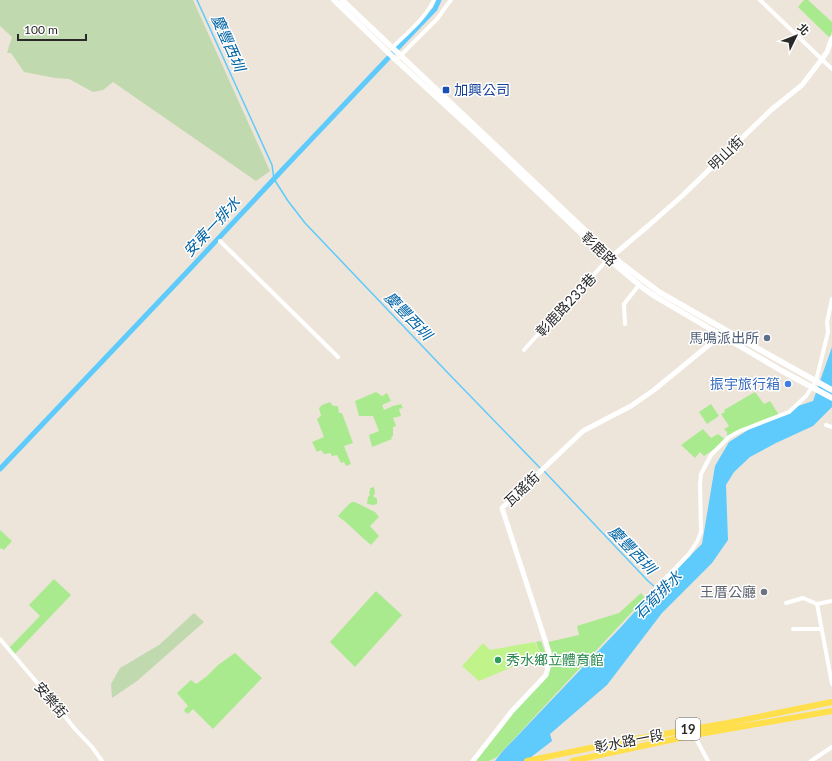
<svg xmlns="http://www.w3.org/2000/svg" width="832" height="761" font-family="Lato,'Noto Sans TC',sans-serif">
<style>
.green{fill:#a9ea8f}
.cemetery{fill:#c1d9ae}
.pitch{fill:#c0f389}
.water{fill:#5fcafc}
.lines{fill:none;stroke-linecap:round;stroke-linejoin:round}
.stream{stroke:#5fcafc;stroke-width:1.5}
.canal{stroke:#5fcafc;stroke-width:5}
.minor{stroke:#fff;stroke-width:4}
.tertiary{stroke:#fff;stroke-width:5}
.secondary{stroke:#fff;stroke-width:5.5}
.primary{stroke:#ffdf4c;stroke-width:6}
.transit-dot{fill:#1a4fb4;stroke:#fff;stroke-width:1.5}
.service-dot{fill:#5c6f8a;stroke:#fff;stroke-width:1.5}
.shop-dot{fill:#3f7fe0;stroke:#fff;stroke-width:1.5}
.worship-dot{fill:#6b7280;stroke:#fff;stroke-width:1.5}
.leisure-dot{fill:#2e9e5b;stroke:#fff;stroke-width:1.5}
.labels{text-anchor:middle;stroke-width:3;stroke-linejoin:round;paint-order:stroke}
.shield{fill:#fff;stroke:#696969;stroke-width:1}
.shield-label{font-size:13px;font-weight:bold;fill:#292929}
.transit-label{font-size:14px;fill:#164399;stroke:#fff;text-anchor:start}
.street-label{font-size:14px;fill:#292929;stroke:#fff}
.service-label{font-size:14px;fill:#4e5e75;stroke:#fff;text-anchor:end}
.shop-label{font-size:14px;fill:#366cbe;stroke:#fff;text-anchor:end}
.worship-label{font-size:14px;fill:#5b616d;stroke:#fff;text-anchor:end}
.leisure-label{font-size:14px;fill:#27864d;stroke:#fff;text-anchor:start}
.water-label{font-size:15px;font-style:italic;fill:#0064a6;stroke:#fff}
</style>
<rect width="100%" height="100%" fill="#ede5d9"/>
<!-- green -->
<path class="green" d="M804 0H808L832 22V31L830 38 798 7Z
M376 392 382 396 387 393 391 401 382 405 384 410 393 406 401 404 403 408 399 409 401 416 393 418 396 426 393 427V436L391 437 392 439 372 447 369 435 379 431 373 416H359L355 401Z
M755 392 764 404 770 401 779 415 727 438V432L724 429 729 426 721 414 725 412 724 410Z
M330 402 333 406H338L339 413H342L353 443 344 446 351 464 346 466 344 462 341 463 337 455 332 456 330 453 324 454 321 450 317 452 312 442 324 437 317 419 321 416 319 408 322 405Z
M711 404 719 416 707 424 699 412Z
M703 429 711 438 718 434 725 439 717 447 704 456 700 452 695 458 681 445Z
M374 487 375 493 373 496 377 499V504L373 505 367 504 368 497 370 495 369 492 370 491V488Z
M352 502H355L375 512 379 517 370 526 379 536 371 545C360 536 350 525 338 516L349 504Z
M0 530 12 541 4 550 1 548 0 549Z
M54 579 71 595 14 655 9 648 40 616 29 605Z
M376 591 402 615 355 667 330 642Z
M641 593 645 598 497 757 489 761H472L517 709 546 678 548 642 579 635 577 626 619 613Z
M541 641 545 652 541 655 536 642Z
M235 653 262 678 213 729 193 709 188 714 185 712 184 710 188 706 177 693 191 680 196 684 206 677 218 665Z"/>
<!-- cemetery -->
<path class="cemetery" d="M0 0H193L270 171 256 181 113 82 103 90 93 92 69 79 55 78 24 72 11 53H7L12 37 0 26Z
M194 613 204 622 137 681 112 698 111 684 120 668 159 645Z"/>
<!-- pitch -->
<path class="pitch" d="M535 642 541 655 479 681 462 666 483 643 490 650Z"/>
<!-- water -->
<path class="water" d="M832 347V407L813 426 776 443 750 457 734 472 726 485 728 540 712 563 662 613 607 685 550 734 552 741 526 761H495L502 752 621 627 647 598 702 544 715 466 729 442 756 425 786 415 798 406 813 401Z"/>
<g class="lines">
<!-- stream -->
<path class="stream" d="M197 0 272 165 274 179 288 201 305 223 447 372 541 469
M544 471 648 581 655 587"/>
<!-- canal -->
<path class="canal" d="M0 469 187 272 286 166 410 35 435 9 439 0"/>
<!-- minor -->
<path class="minor" d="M760 0 832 69
M392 48C407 33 425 19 434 0
M399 57 437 19 447 5 451 0
M220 241 338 357
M625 324 624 304 639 285
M524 350 556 314 576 294 608 259
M826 425 832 427
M656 587 670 574 689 554 697 542 701 532 700 484 701 474 711 455 729 437 740 431 789 412 806 396 816 381 828 332 827 322 832 299
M832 601 817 604 832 684
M786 603 803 598 817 604
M793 629H821
M0 639 56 705 75 729 92 747 102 761
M693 733 694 735 708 761
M811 761 832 747"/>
<!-- tertiary -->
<path class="tertiary" d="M610 258 648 226 682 196 771 110 802 85 822 59 827 52 832 38
M473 761 512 711 546 675 549 664V652L502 508 583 431 631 406 654 390 721 335 736 336"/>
<!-- secondary -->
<path class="secondary" d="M334 0 396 60 479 136 608 259 643 288 656 297 782 371 832 398
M342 0 588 233 622 264 659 292 771 356 832 390"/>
<!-- primary -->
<path class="primary" d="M527 761 629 740 728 723 832 702
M572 761 694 735 832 711"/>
</g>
<!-- markers -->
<rect class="transit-dot" x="442" y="86" width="8" height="8" rx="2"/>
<circle class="service-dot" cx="767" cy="338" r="4"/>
<circle class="shop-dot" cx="788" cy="384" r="4"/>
<circle class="worship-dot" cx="764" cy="592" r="4"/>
<circle class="leisure-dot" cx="498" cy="660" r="4"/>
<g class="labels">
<!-- shield labels -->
<rect class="shield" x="676" y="718" width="24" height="22" rx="3"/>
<g class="shield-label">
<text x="688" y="734">19</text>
</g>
<!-- transit labels -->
<g class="transit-label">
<text x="454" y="95">加興公司</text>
</g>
<!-- street labels -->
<g class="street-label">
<text transform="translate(726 153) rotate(-44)" y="5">明山街</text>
<text transform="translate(599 249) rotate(43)" y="5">彰鹿路</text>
<text transform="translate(566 305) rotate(-47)" y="5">彰鹿路233巷</text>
<text transform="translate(522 489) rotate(-44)" y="5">瓦磘街</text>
<text transform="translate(51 700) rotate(50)" y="5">安樂街</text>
<text transform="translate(629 741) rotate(-11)" y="5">彰水路一段</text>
</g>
<!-- service labels -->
<g class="service-label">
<text x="759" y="343">馬鳴派出所</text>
</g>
<!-- shop labels -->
<g class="shop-label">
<text x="780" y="389">振宇旅行箱</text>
</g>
<!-- worship labels -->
<g class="worship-label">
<text x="756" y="597">王厝公廳</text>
</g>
<!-- leisure labels -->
<g class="leisure-label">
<text x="506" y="665">秀水鄉立體育館</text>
</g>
<!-- water labels -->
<g class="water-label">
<text transform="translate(228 43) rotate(66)" y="5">慶豐西圳</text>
<text transform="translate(212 227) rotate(-47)" y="5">安東一排水</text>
<text transform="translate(408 316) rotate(46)" y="5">慶豐西圳</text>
<text transform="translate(632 550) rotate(46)" y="5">慶豐西圳</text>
<text transform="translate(658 595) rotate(-45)" y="5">石筍排水</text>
</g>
</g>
<!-- north arrow -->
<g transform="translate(796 36) rotate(47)" stroke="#ffffff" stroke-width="3" paint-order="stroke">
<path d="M0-3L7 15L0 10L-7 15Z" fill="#292929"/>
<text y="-6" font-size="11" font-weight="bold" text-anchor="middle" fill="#292929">北</text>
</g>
<!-- scale -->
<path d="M18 34v6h68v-6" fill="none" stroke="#292929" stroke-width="2"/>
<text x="24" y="34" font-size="12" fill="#292929" stroke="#ffffff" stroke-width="3" paint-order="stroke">100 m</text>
</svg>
